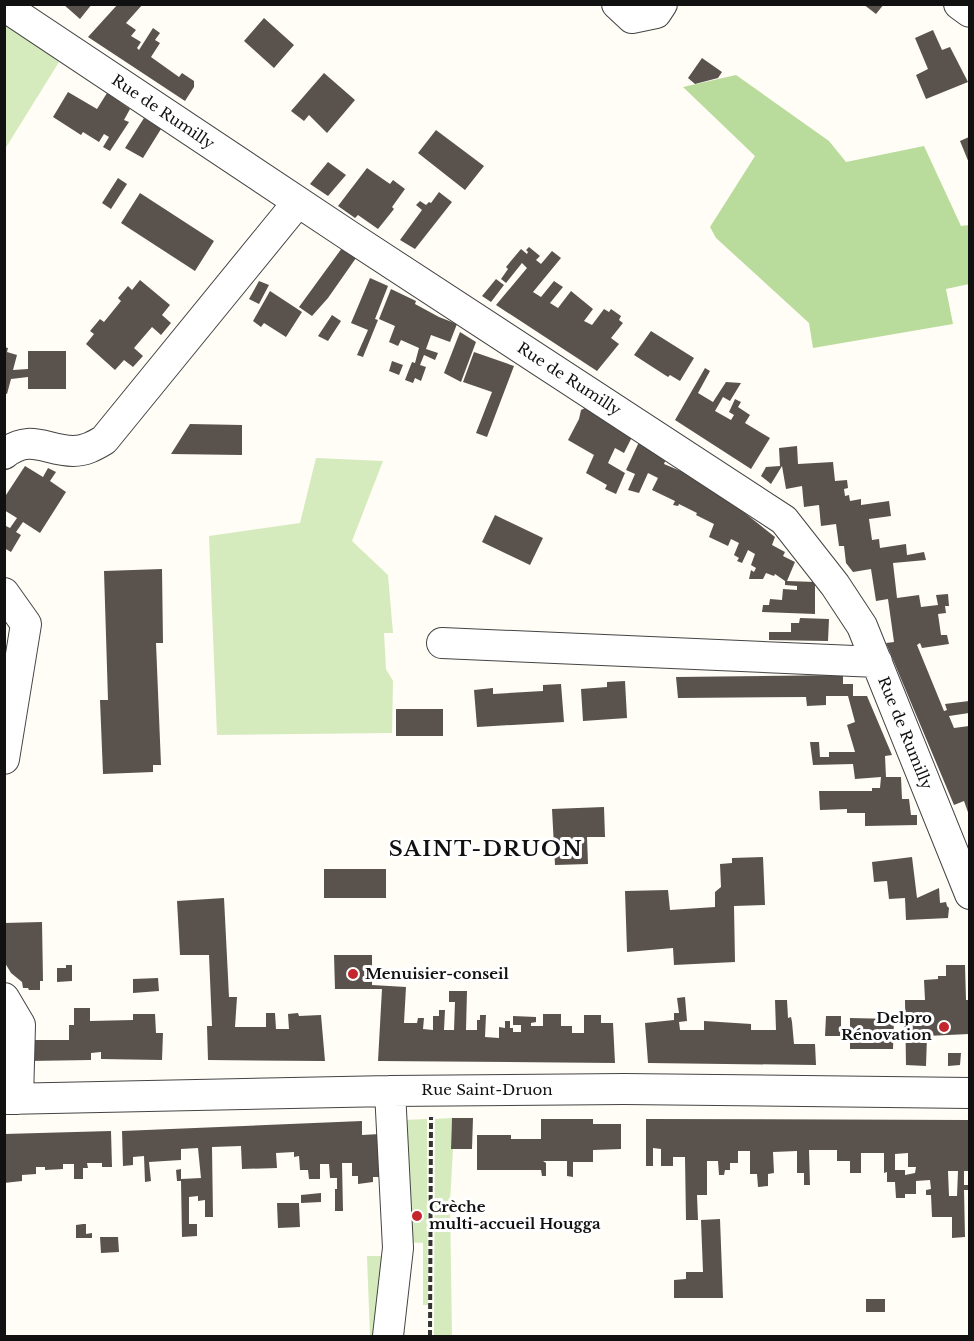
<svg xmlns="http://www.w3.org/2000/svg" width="974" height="1341" font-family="'Libre Baskerville',serif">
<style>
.green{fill:#d5ebbd}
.forest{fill:#b9dc9c}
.building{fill:#5a524d;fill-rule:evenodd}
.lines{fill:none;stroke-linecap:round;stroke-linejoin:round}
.minor-casing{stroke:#444;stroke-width:32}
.path{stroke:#333;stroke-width:4;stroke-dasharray:6 3;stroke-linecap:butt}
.minor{stroke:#fff;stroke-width:30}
.poi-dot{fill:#c4262e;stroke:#fff;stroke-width:2}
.labels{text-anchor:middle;stroke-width:6;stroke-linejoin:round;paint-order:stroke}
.street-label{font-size:15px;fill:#111;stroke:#fff}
.poi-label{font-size:15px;font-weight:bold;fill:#111;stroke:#fff;text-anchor:start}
.district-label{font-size:21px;font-weight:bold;letter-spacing:1.5px;fill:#111;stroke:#fff}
</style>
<rect width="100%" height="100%" fill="#fffdf5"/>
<!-- green -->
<path class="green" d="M5 22 59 62 5 149Z
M316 458 383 461 352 541 388 575 393 633H384L386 669 393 681 392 733 217 735 209 536 300 523Z
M452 1118 451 1149H453L450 1202 452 1336H434L435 1119Z
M427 1119 428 1305H423V1243L406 1242 404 1120Z
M367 1256H388L380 1336H370Z"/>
<!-- forest -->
<path class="forest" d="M736 75 829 141 846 162 924 146 961 226 969 225V284L946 289 953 324 813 348 809 323 716 238 710 227 755 156 683 87Z"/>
<!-- building -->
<path class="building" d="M63 4H92L80 19Z
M118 4H143L126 23 136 30 131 36 141 42 137 48 139 50 153 28 160 33 155 40 160 43 151 57 179 77 182 73 194 81V87L185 101 88 37Z
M863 4H884L876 14Z
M264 18 294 45 274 68 244 41Z
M933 30 942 50 950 47 968 82 926 99 916 75 928 69 915 38Z
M702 58 722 72 718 78 695 84 688 78Z
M324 73 355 100 327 133 309 115 304 121 291 111Z
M68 92 97 109 107 93 130 109 124 120 129 122 110 151 103 147 109 137 104 134 99 142 83 132 81 135 53 117Z
M144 118 161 129 143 158 125 148Z
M436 130 484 166 465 190 418 153Z
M969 137V163L960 141Z
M328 162 346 175 328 196 310 184Z
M367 168 390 184 393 180 405 189 392 207 394 209 378 229 358 215 355 218 338 206Z
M118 178 127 184 111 209 102 203Z
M439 192 452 202 415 249 400 240 422 210 416 205 420 201 426 205 429 202 431 203Z
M140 193 214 241 195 271 121 223Z
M529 247 540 256 536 260 541 264 552 251 561 258 533 292 541 297 554 281 563 287 550 303 558 308 571 291 593 309 584 321 592 325 604 309 609 312 611 309 621 316 619 320 623 323 611 338 619 344 597 371 496 305 527 268 522 263 506 283 501 279 508 269 506 267 521 249 527 254 528 252 526 250Z
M342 248 356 258 328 298 312 316 299 307Z
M370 278 388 286 375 319 378 320 363 357 357 355 368 330 351 323Z
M496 279 504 285 491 302 482 296Z
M140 280 170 305 162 315 171 323 161 335 152 327 134 348 143 356 133 367 124 360 115 370 86 344 94 334 90 331 100 319 104 322 121 301 118 298 128 286 132 290Z
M259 281 269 285 259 304 249 299Z
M391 289 416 301 415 304 439 317 457 324 450 342 431 335 426 349 438 353 435 360 424 355 420 365 426 367 421 381 415 378 413 383 405 380 412 362 415 363 419 348 401 340 398 346 389 342 395 326 379 319Z
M270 291 302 312 286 337 264 323 261 327 253 321Z
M332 315 341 321 328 341 318 336Z
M651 331 694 358 680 381 670 375 668 377 634 355Z
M460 332 476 342 461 382 444 373Z
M4 347 8 348 7 352 17 355 13 370 28 369V351H66V389H28V377L11 379 7 394 4 393Z
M474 352 514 366 487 437 476 433 492 392 463 382Z
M392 361 403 365 399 375 389 371Z
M705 368 710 371 698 393 713 402 726 382 741 383 730 401 723 397 715 411 731 420 734 415 729 412 735 399 741 402 738 407 750 415 745 423 770 438 751 469 675 420Z
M587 407 632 437 624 453 615 448 608 463 625 473 616 494 605 489 607 485 586 473 594 455 568 440 579 419 581 410Z
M190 424 242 425V455L171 454Z
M639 442 666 459 664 464 683 472 684 471 726 498 775 537 772 545 785 552 783 556 795 562 787 581 815 582V614L762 612 763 605H769L770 599 782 600 783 589 797 590V586L785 585V581L775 574 774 576 766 573 763 579H749L751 570 754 572 756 568 751 565 755 554 748 550 742 563 737 561 739 558 734 555 739 543 731 539 728 546 709 537 714 524 696 515 697 513 679 504 678 506 673 505 675 501 652 490 658 478 648 473 639 493 628 490 635 474 626 470Z
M797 446 798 464 833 462 835 481 847 480 848 488 844 489 845 496 849 495 850 501 861 499V505L889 501 891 516 869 519 872 540 879 539 880 548 906 544 907 555 924 552 926 560 893 563 897 598 919 595 921 607 938 605 936 595 948 594 949 606H945L946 613 938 614 941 635H947L949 644 922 648 920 643 917 645 944 711 947 710 945 704 969 701V713L949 716 954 728 969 726V815L964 801 954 805 886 643 894 642 888 599 876 601 871 569 853 572 846 563 844 546H839L836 524 821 526 819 505 804 507 802 486 786 489 782 466 771 484 761 476 766 467 780 466 779 448Z
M25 466 43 477 48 468 56 472 50 481 66 492 40 533 23 522 16 532 21 535 11 552 4 548V525L10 528 17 518 4 510V498Z
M495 515 543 538 530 565 482 542Z
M162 569 163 643H156L161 765H153V772L103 774 100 700H108L104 571Z
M800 618 829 619 828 641 769 640V632H791V623H799Z
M843 675V684H853V696H867L892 755 885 756 886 777H901L902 799H909L911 815H917V825L865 826V813H847V809L820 810 819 791H872V788H880L881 777 855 779 853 764 813 765 810 742H819L820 757H829V752H855L847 725 855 722 848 696H826V705L807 706 806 697 678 698 676 677Z
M625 681 627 718 583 721 581 689 607 687V682Z
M561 684 564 722 477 727 474 690 493 688V694L543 691V685Z
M396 709H443V736H396Z
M604 807 605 837H587L588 864 555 865 552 809Z
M763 857 765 905 734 906 735 962 674 965 673 948 627 952 625 891 668 890 670 910 715 907V892L721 887 720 864 732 863V858Z
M912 857 917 898 939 888 940 903 946 902 947 906 949 908 948 918 906 920 905 898 889 899 887 881 874 882 872 862Z
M324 869H386V898H324Z
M224 898 229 997H237L235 1027H266V1013H275L276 1029H289L288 1014 298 1013 299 1016 321 1015 325 1061 208 1060 207 1026H212L209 955H180L177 901Z
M42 922 43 981H40V990H29L28 988H23L22 982 11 973 5 963 4 923Z
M334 955H372V985L406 987 404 1023H417L418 1018H424L423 1029 433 1030V1016H439V1010H445L444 1030H454L455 1002H449V991H467L466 1030H477V1020H480V1015H486L485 1037 499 1038V1027L505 1028V1021H510V1028H513V1032H521V1025H513V1016L536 1017V1022L531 1023V1026H543V1014H561V1026H572V1033H584V1015H601V1023H613L615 1063 378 1061 382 989H335Z
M66 965H72V981L57 982V968H66Z
M946 965H965L966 1000H969V1034L927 1036 926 1066 906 1065 905 1000H925L924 980 938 979V976H946Z
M158 978 159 991 133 993V979Z
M685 997 687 1021 679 1022 680 1030H704V1021L751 1024V1030H776L775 1000H787L788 1018 791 1017 792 1022 794 1044H815L816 1065 648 1063 645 1023 674 1020V1013H679L677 998Z
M74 1008H90V1021L133 1020V1014H155L156 1033H163L162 1060 101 1059V1052L91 1053V1060L27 1061 26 1040H69V1025H74Z
M826 1016H841V1036H825Z
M850 1018 894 1019 893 1049H850Z
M948 1053H961L960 1065 948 1066Z
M452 1118H473L472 1149H451Z
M541 1119H593V1124H621V1149L593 1150V1162H573V1177L567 1176V1161H543L546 1163V1176H542L541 1170H477V1135H511V1139H541Z
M646 1119 969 1120V1171H964V1185H968V1190H964L965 1237 952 1238V1217H932L931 1195H926V1190L931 1189 930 1180 916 1181V1194H905V1198H896L895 1182H887V1172L884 1173V1153H861V1173H850V1161H837V1150H809L810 1185H804V1173H797V1151L773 1152 774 1173 768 1174V1186L758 1187 757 1174H750V1151H738V1163H730V1170H725L724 1175H719L718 1161H707V1195H697L698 1220H686L685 1157H673V1166H661V1149L653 1148V1166H646ZM908 1153V1167H916L915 1173 905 1175V1170H895V1154ZM948 1171H958L957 1196H949Z
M362 1121V1135L380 1134 383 1177H373V1182L358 1184V1176H352V1163H342L343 1211H335V1189H337V1178H330L329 1164H320V1179H309L308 1170H300L299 1156 294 1157V1152L276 1153 277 1168 242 1169 241 1146 212 1147 213 1217H205V1200L198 1201V1196L189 1197V1224H197V1236L182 1237 181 1181H177L176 1170 181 1169V1179L201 1178 198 1148 181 1149V1160L149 1162 151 1181 145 1182 144 1156 133 1157V1165L123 1166 122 1131Z
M111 1131 112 1167H102V1163H87L88 1168H83V1179H74V1164H63V1169L45 1170V1167H36V1174L22 1175V1181L4 1183V1134Z
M321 1193V1202L301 1203V1195Z
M277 1203H299L300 1227 278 1228Z
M720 1219 723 1298H674V1280L686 1279V1272H703L701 1220Z
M83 1224H86V1234L92 1233V1238H76V1225Z
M100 1237H118L119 1252 101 1253Z
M866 1299H885V1312H866Z"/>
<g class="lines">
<!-- minor casing -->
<g class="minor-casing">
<path id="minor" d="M617 4 632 18 656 13 662 4
M959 4 970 12
M4 6 351 237 784 520 835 585 862 626 970 894
M4 454C31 433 46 451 73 451 85 451 94 446 104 440L298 202
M4 593 26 624 4 759
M442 643 877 662
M4 998 20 1025 18 1099
M4 1099 390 1091 624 1089 970 1093
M388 1336 398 1248 390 1091"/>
</g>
<!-- path -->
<path class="path" d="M430 1336 431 1117"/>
<!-- minor -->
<use href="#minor" class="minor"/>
</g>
<!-- markers -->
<g class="poi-dot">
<circle cx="353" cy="974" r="6"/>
<circle cx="944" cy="1027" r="6"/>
<circle cx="417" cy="1216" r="6"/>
</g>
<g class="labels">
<!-- street labels -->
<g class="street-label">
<text transform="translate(163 112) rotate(34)" y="5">Rue de Rumilly</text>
<text transform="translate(569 379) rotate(33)" y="5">Rue de Rumilly</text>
<text transform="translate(905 733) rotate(68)" y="5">Rue de Rumilly</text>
<text x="487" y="1095">Rue Saint-Druon</text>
</g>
<!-- poi labels -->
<g class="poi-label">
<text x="365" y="979">Menuisier-conseil</text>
<text x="932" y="1023" text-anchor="end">Delpro<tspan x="932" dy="17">Rénovation</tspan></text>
<text x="429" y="1212">Crèche<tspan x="429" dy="17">multi-accueil Hougga</tspan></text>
</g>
<!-- district labels -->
<g class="district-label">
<text x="486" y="856">SAINT-DRUON</text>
</g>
</g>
<!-- border -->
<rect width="974" height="1341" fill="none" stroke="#111111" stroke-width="12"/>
</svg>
